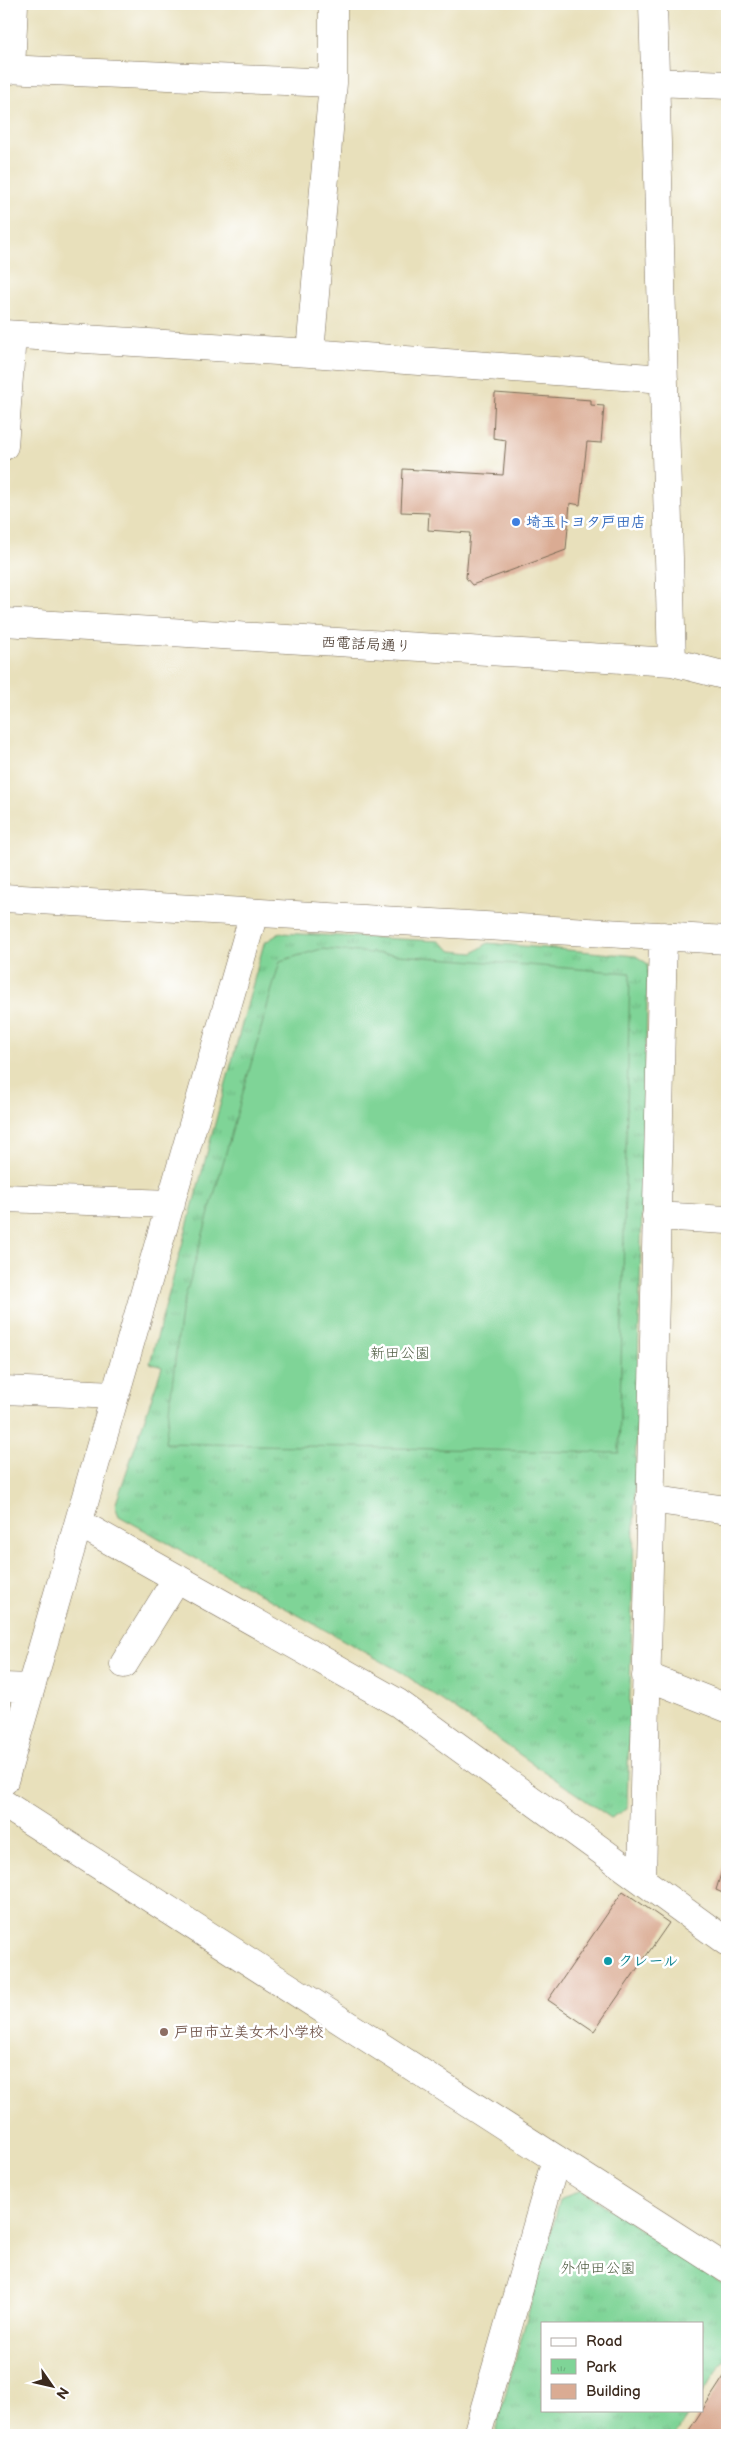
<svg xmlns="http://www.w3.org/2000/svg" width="731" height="2439" font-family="'Balsamiq Sans','Klee One',sans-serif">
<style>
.park{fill:url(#park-tufts);stroke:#5d7f5a}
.pitch{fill:#7fd497;stroke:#5d7f5a}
.building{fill:#daab93}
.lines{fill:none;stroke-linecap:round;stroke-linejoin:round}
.minor-casing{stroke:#786a55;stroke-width:29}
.minor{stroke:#fff;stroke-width:28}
.shop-dot{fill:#3f7fe0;stroke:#fff;stroke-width:2}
.culture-dot{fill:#0f9aa8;stroke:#fff;stroke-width:2}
.education-dot{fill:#8d6e63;stroke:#fff;stroke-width:2}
.labels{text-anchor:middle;stroke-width:5;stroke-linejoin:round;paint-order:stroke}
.shop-label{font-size:15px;font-weight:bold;fill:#366cbe;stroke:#fff;text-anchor:start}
.street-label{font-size:15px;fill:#3b2a1e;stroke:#fff}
.park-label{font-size:15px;fill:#4f5d42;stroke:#fff}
.culture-label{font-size:15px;font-weight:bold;fill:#0d838f;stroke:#fff;text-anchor:start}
.education-label{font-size:15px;font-weight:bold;fill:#785e54;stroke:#fff;text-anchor:start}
</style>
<defs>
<pattern id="park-tufts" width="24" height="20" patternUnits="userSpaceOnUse" patternTransform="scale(1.25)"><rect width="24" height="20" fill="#7fd497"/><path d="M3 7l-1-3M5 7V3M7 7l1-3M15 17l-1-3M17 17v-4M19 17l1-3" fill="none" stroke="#6fb682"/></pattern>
</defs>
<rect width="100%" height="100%" fill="#fff"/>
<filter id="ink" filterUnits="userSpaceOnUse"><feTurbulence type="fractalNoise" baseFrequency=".02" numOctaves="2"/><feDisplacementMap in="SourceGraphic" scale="10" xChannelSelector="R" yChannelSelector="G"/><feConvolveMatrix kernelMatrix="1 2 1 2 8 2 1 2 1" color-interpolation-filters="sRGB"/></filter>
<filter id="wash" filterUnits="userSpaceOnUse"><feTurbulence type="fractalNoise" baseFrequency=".0096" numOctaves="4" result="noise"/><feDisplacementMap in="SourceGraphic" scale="20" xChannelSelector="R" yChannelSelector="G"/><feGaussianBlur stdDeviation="1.12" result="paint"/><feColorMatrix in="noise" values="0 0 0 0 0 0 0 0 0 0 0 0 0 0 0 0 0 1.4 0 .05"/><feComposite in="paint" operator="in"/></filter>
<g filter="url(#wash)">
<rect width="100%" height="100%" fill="#e8e0bb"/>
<!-- park -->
<path class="park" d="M280 933 439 941 452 951 473 953 488 943 636 956 648 964 627 1809 611 1818 401 1672 119 1516 115 1506 162 1367 150 1363 264 943Z
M581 2190 727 2287V2357L702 2394V2323H542V2410H692L675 2435H494L560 2200Z"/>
<!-- pitch -->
<path class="pitch" d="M321 949 630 973 619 1453 165 1443 181 1312 280 961Z"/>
<g id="blocks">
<!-- building -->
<path class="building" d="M495 393 591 400V405L604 406 601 443 587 442 580 505 570 503 566 550 472 585 466 578 470 533 428 530 429 513 401 512 403 469 503 475 506 440 493 438Z
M727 1854V1895L716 1890Z
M623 1891 669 1923 594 2031 548 2000Z
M727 2372V2435H686Z"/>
</g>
</g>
<g filter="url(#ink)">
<use href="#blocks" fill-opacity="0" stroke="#786a55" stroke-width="1"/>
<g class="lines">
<!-- minor casing -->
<g class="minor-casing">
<path id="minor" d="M653 4 672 662
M4 69 333 83
M11 70 14 4
M655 82 727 85
M4 334 310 353 664 379
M310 353 333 83V4
M4 446 12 335
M4 622 672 662 727 676
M4 898 727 940
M4 1198 171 1204
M656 1216 727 1220
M4 1390 115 1395
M650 1499 727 1510
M79 1523 398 1703 727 1942
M124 1664 177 1578
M646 1676 727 1708
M4 1687 30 1688
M4 1781 254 913
M4 1804 727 2269
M642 1880 663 936
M477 2435 556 2159"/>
</g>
<!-- minor -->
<use href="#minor" class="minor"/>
</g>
</g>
<!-- markers -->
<circle class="shop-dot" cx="516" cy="522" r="5"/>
<circle class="culture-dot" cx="608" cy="1961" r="5"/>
<circle class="education-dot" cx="164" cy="2032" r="5"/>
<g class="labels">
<!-- shop labels -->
<g class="shop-label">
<text x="526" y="527">埼玉トヨタ戸田店</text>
</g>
<!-- street labels -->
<g class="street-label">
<text transform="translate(366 644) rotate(3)" y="5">西電話局通り</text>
</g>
<!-- park labels -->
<g class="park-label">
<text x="400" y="1358">新田公園</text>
<text x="598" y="2273">外仲田公園</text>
</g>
<!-- culture labels -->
<g class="culture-label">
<text x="618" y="1966">クレール</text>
</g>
<!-- education labels -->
<g class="education-label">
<text x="174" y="2037">戸田市立美女木小学校</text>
</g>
</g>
<!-- margin -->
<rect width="731" height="2439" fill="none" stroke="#fff" stroke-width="20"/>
<!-- legend -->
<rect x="541" y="2322" width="162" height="90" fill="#ffffff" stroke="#b1aaa5"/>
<rect x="551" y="2338" width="25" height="8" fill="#ffffff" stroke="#b1aaa5"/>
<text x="586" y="2346" font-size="15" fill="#3b2a1e">Road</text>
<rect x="551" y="2359" width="25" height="15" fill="url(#park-tufts)" stroke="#b1aaa5"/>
<text x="586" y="2372" font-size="15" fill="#3b2a1e">Park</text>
<rect x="551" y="2384" width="25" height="15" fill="#daab93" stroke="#b1aaa5"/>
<text x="586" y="2396" font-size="15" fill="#3b2a1e">Building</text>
<!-- north arrow -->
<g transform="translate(52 2386) rotate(124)" stroke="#ffffff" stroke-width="4" paint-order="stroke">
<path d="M0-4L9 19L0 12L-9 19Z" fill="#3b2a1e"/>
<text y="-8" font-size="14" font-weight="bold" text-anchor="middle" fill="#3b2a1e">N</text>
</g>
</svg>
